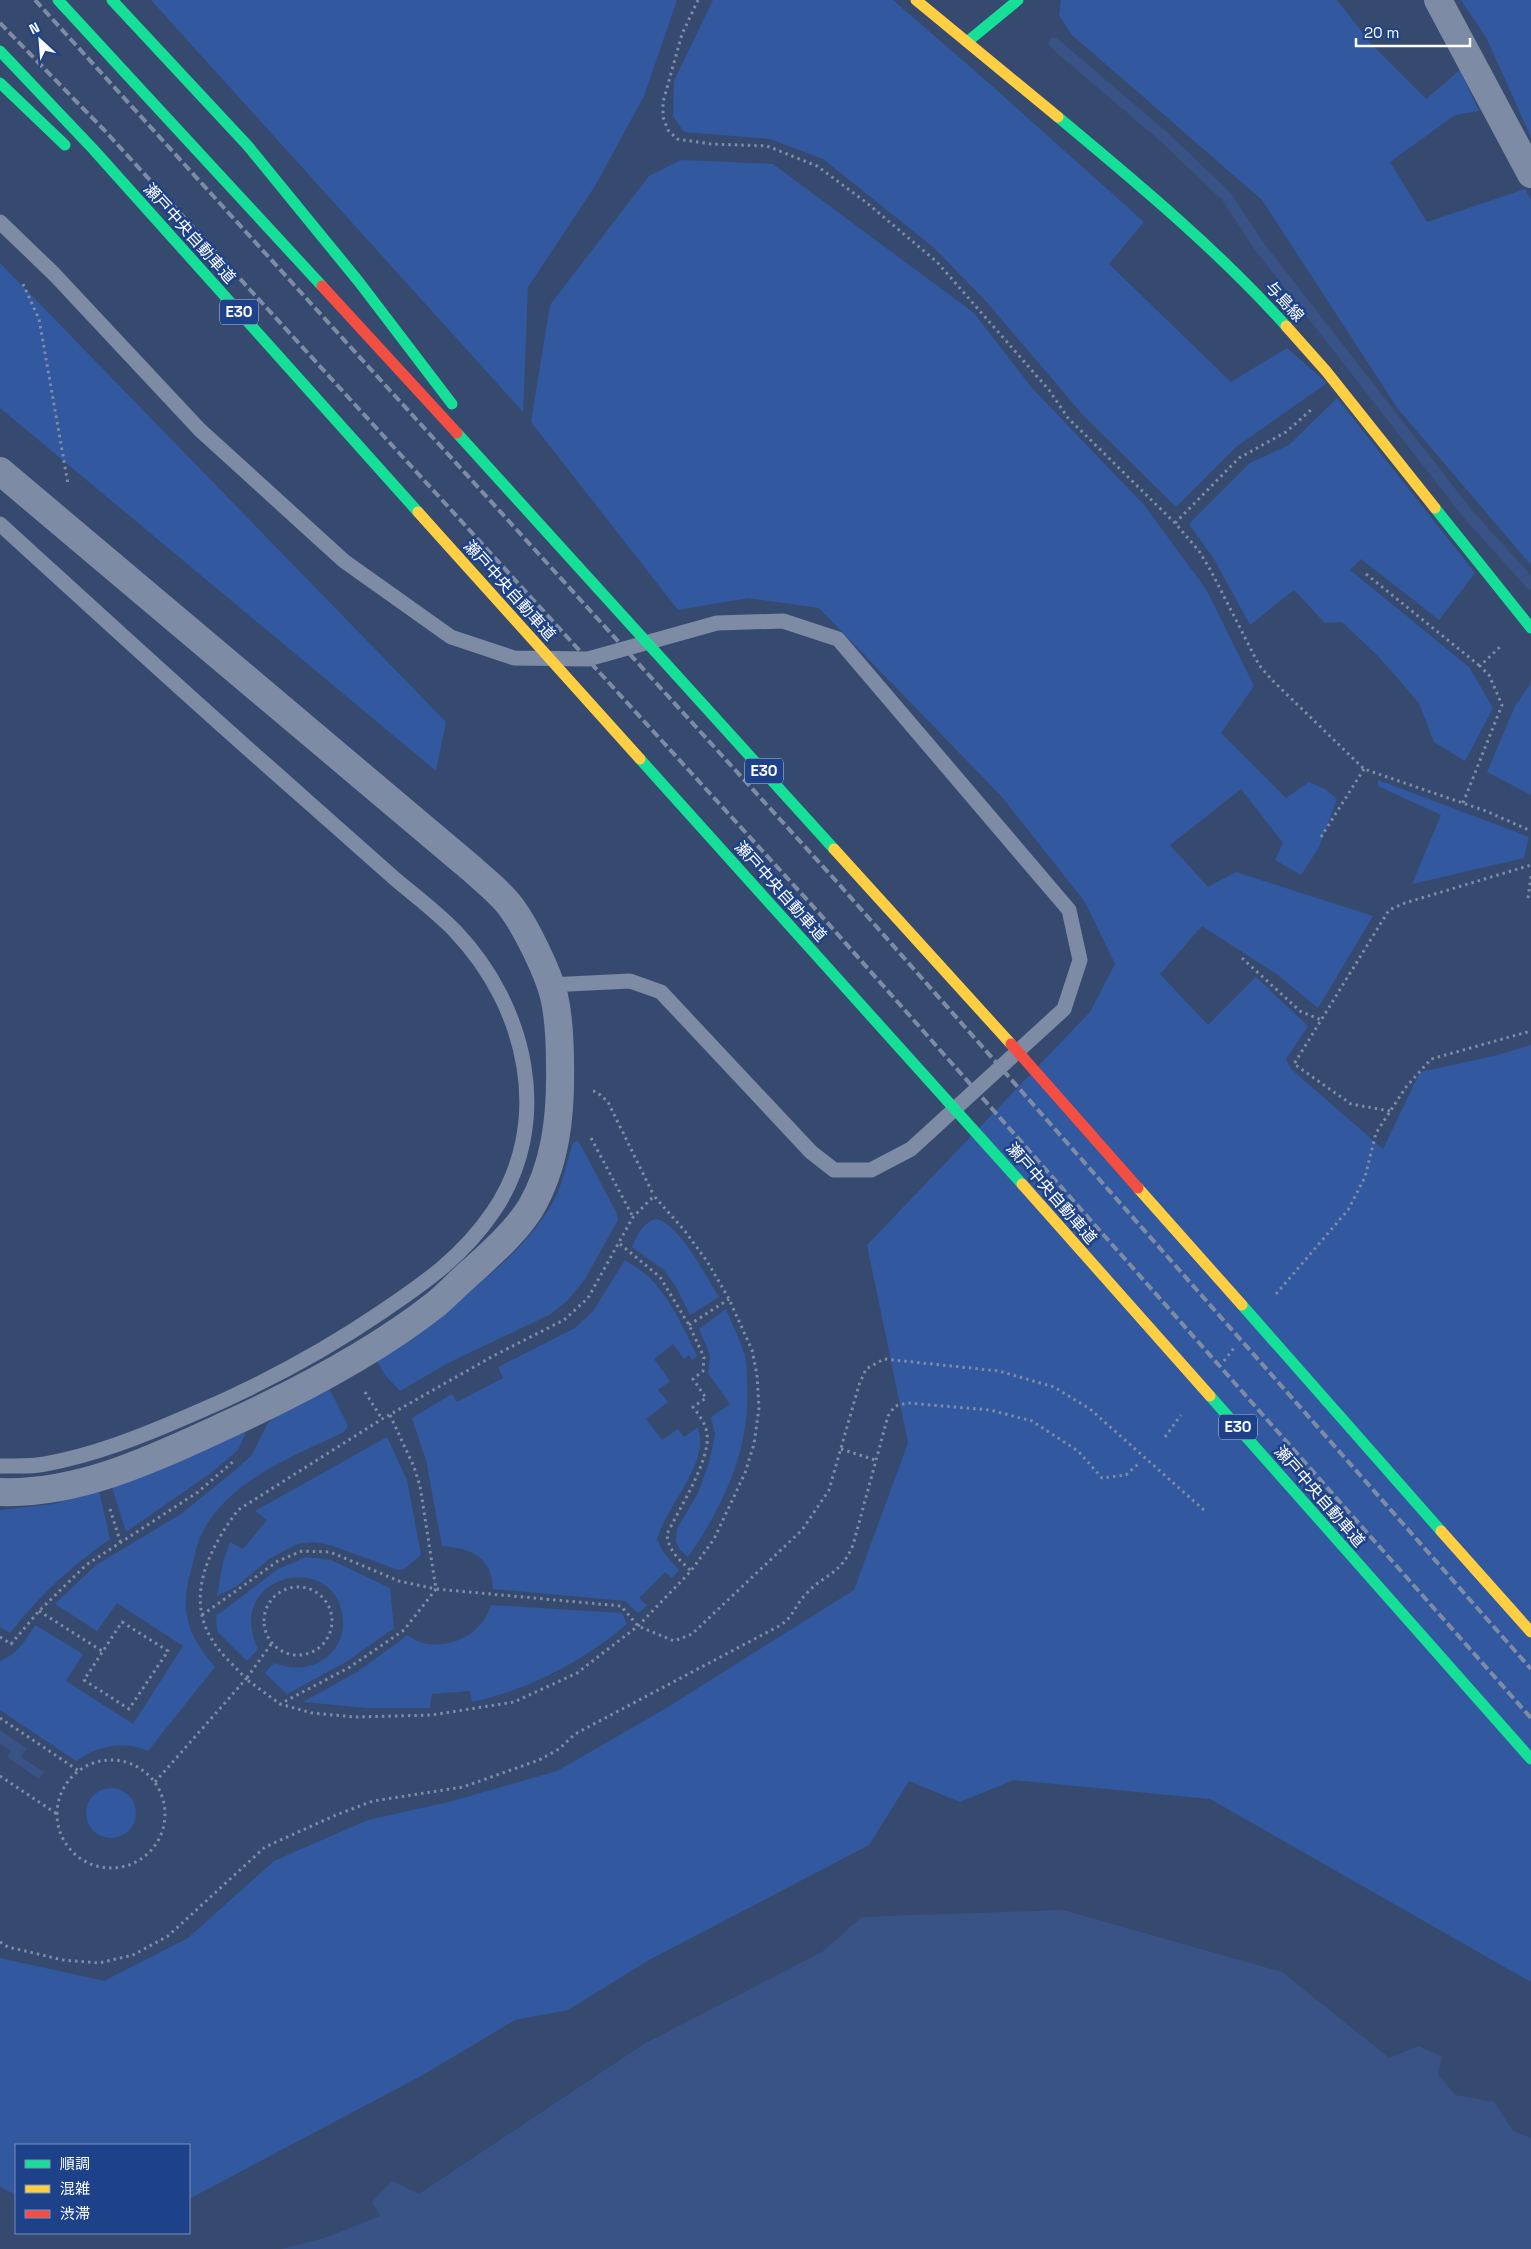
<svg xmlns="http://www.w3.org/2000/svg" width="1531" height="2249" font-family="'Space Grotesk','Noto Sans JP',sans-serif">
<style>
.green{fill:#3258a0}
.water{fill:#3a5387}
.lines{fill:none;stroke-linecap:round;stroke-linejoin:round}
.stream{stroke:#3a5387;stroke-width:11}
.path{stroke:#7d8ba5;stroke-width:3;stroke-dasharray:2.5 4;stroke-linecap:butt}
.lane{stroke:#7d8ba5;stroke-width:15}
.street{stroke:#7d8ba5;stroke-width:28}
.fast{stroke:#16e098;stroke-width:11}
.slow{stroke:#ffcf43;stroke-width:11}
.jam{stroke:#f24e42;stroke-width:11}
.rail{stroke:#7d8ba4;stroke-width:4;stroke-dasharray:9 4;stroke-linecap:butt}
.labels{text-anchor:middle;stroke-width:5;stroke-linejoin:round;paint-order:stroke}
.shield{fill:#1e4289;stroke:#bcc6dc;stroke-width:1}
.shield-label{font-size:15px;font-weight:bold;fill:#fff}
.street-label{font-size:16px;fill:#fff;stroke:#1e4289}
</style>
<rect width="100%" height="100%" fill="#364a70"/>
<!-- green -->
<path class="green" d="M151 0H677L644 96 595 186 528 287 523 412Z
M713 0H893L991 85 1144 222 1109 264 1231 382 1287 348 1327 383 1236 447 1176 507 1083 415 984 299 933 247 823 159 770 139 684 132 673 116 674 81Z
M1061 0H1337L1372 45 1426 99 1460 70 1479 111 1455 115 1390 162 1427 222 1525 189 1531 200V565L1398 409 1262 200 1071 34 1059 15Z
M1461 0H1531V137L1486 37Z
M681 160 773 164 974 313 1032 388 1144 505 1206 589 1254 686 1221 733 1286 798 1309 782 1325 789 1337 799 1319 847 1301 875 1275 860 1283 843 1241 789 1170 845 1208 887 1236 872 1373 916 1318 1008 1278 975 1202 926 1160 974 1208 1025 1256 977 1308 1026 1286 1059 1291 1069 1383 1149 1420 1072 1498 1055 1531 1045V1982L1210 1799 1014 1780 960 1802 909 1781 869 1845 649 1960 568 2010 515 2020 421 2076 189 2199V2145H16V2195L0 2187V1958L104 1981 188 1938 274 1861 368 1820 449 1802 557 1771 663 1710 854 1590 908 1443 867 1245 1090 1012 1115 964 1085 902 1002 797 819 608 748 598 678 610 531 422 550 305 649 176Z
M0 263 446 722 436 771 0 408Z
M1337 398 1475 573 1439 620 1361 559 1350 570 1469 667 1493 708 1465 761 1434 742 1419 703 1379 657 1342 622 1325 623 1294 590 1250 625 1214 559 1189 524 1250 463 1289 445Z
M1531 683V795L1487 772 1515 706Z
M1378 780 1529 837 1524 858 1412 884 1441 815 1378 786Z
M576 1141 579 1142 616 1212 618 1220 585 1279 568 1300 551 1314 450 1362 400 1391 385 1375 374 1356C437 1314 507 1274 549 1209 561 1191 566 1166 572 1145Z
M656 1219C680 1224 706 1277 719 1297L690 1315 676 1287 664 1270 632 1247C638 1235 642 1223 656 1219Z
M625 1260C632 1265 641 1270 648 1276 670 1298 684 1328 697 1356L692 1360 689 1355 684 1359 673 1344 654 1359 670 1381 658 1390 668 1402 646 1419 662 1440 678 1429 684 1437 698 1427C699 1433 701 1440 700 1446 695 1480 667 1507 657 1539L663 1552 679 1570 672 1578 665 1572 639 1598 647 1606 638 1613 625 1601 493 1589C492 1557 471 1548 442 1546L426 1460 412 1418 452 1394 457 1402 503 1378 498 1367 575 1328 593 1311Z
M726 1309C732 1324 740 1340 745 1356 747 1364 747 1374 747 1382 751 1448 724 1505 688 1557L680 1550 676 1541 677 1529 698 1493 709 1463 715 1434 711 1417 730 1404 708 1373 710 1355 699 1329Z
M324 1388 330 1390 348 1426 344 1432C292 1457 226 1481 200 1537 196 1547 194 1560 191 1570 179 1613 188 1635 215 1667L148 1751C123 1740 98 1746 76 1761L0 1710V1661C18 1654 25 1641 35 1625L83 1654 66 1681 133 1724 183 1646 117 1603 97 1631 55 1604 96 1565 181 1514 233 1472 252 1455 268 1423 275 1417Z
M246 1432 238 1450 211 1473 126 1532 112 1487Z
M387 1437 407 1480 421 1555 404 1569 398 1570 333 1546 315 1542 297 1544 269 1559 237 1586 217 1596 223 1562 230 1542 243 1549 267 1520 255 1511Z
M99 1491 110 1539C68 1569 42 1593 10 1633L0 1627V1510L53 1504Z
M306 1557 331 1560 390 1588 394 1628 346 1662 287 1694 265 1673 274 1663C294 1670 311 1670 328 1656 339 1647 344 1633 343 1619 337 1548 222 1574 258 1649L247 1661 217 1631 216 1616 278 1569Z
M491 1605 622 1613 627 1624C582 1662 530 1689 472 1702L470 1691 432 1694 430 1708H367L303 1702 357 1672 408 1635C425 1651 458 1645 474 1631 482 1624 488 1615 491 1605Z
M86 1813a25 25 0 1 1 50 0a25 25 0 1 1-50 0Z"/>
<!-- water -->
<path class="water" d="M0 1730 27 1749 21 1757 44 1772 39 1779 7 1757 11 1751 0 1743Z
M1063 1910 1282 1972 1389 2058 1419 2046 1442 2057 1438 2074 1455 2095 1494 2102 1513 2131 1531 2138V2249H281L325 2238 380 2216 372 2202 392 2181 419 2194 644 2044 822 1952 862 1917Z"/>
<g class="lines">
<!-- stream -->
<path class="stream" d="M1054 43 1164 137 1227 197 1259 246 1467 513 1531 584"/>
<!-- path -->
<path class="path" d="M698 0 682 34 663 102V117L668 130 677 139 711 144 767 146 817 166 867 203 937 262 1049 390 1068 418 1175 523 1199 551 1211 571 1259 665 1272 680 1364 769 1486 811 1531 831
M23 284 39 319 68 484
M1175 523 1239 458 1286 432 1312 409
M1366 574 1480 666
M1463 803 1502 705 1489 675 1480 666 1502 645
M1321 837 1364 769
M1528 898 1531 876
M1242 958 1300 1011 1321 1020
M593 1091 597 1092 608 1102 654 1196
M1390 1111 1351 1104 1294 1064 1389 910 1405 903 1531 865
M591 1138 633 1217
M620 1244 660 1277 689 1325 704 1357 703 1371 693 1379 706 1398 693 1407C699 1415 706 1424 707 1434 711 1459 678 1511 667 1534 668 1551 680 1560 691 1571
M1276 1294 1348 1210 1365 1177 1376 1133 1406 1087 1431 1059 1531 1031
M689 1325 729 1299
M1224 1361 1234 1348
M365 1392 382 1419
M390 1415 414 1467 420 1486 436 1589 621 1606 638 1626 674 1641 692 1634 802 1530 829 1490 859 1385 866 1369 884 1359 999 1371 1054 1387 1090 1409 1205 1511
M1165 1437 1181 1415
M841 1449 875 1460
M110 1509 121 1544
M264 1621a34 34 0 1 1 68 0a34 34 0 1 1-68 0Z
M39 1611 102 1651
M202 1615 278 1561 302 1551 330 1552 399 1581 436 1589 404 1630 350 1667 280 1704
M122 1622 168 1651 129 1709 84 1680Z
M0 1637 11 1644 39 1611 86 1565 198 1492 235 1460
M0 1718 79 1771
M57 1814a54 54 0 1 1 108 0a54 54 0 1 1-108 0Z
M0 1776 57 1814
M155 1782 246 1679C235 1666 219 1653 211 1638 185 1594 211 1546 238 1510L382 1419 495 1355 564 1320 588 1298 633 1217 654 1196 684 1230 707 1261 729 1299 752 1350 757 1375 759 1408 754 1444 745 1473 714 1539 691 1571 638 1626 577 1673 514 1702 432 1715 355 1717 312 1713 280 1704 246 1679 272 1643
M0 1942 8 1947 63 1960 99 1963 133 1955 168 1936 265 1847 336 1815 373 1801 463 1787 539 1760 559 1749 575 1734 779 1626C795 1616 794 1606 806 1594 825 1573 840 1576 853 1545L888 1416 895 1406 908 1403 990 1410 1032 1421 1078 1451 1102 1478 1126 1475 1139 1463"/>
<!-- lane -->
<path class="lane" d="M0 222 54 274 200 430 344 561 451 637 514 658 588 659 717 623 783 621 838 639 1069 910 1080 960 1064 1009 911 1149 871 1170H834L811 1152 661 992 630 981 549 985
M0 524C90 606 180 689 271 769 312 805 353 842 394 878 415 896 437 912 456 932 527 1007 554 1123 493 1212 463 1256 426 1282 383 1311 320 1354 255 1388 186 1417 140 1437 94 1455 45 1464 30 1467 15 1466 0 1466"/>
<!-- street -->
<path class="street" d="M1438 0 1531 174
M0 471 472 869C485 881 501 893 511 907 526 927 548 972 554 996 559 1018 560 1043 560 1065 561 1115 556 1165 530 1209 515 1232 493 1252 473 1270 460 1281 449 1293 436 1304 378 1350 298 1392 231 1423 159 1456 81 1495 0 1492"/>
<!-- fast -->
<path class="fast" d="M58 0 322 286
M112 0 248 146 359 282 452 404
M967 42 1018 0
M0 51 93 149 418 512
M0 83 65 145
M1058 117C1136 182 1218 250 1286 326
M457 433 834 849
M1435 508 1531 628
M640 759 1022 1184
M1242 1305 1441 1531
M1210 1396 1531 1759"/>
<!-- slow -->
<path class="slow" d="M916 0 1058 117
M1286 326 1326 371 1435 508
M418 512 640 759
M834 849 1011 1044
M1022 1184 1210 1396
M1138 1188 1242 1305
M1441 1531 1531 1632"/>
<!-- jam -->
<path class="jam" d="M322 286 457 433
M1011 1044 1138 1188"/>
<!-- rail -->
<path class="rail" d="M35 0 837 882 1531 1669
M0 23 106 132 810 903 1531 1718"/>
</g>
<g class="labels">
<!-- shield labels -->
<g class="shield">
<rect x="220" y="299.5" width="38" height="25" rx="4"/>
<rect x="745" y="758.5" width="38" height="25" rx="4"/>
<rect x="1219" y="1414.5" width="38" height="25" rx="4"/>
</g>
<g class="shield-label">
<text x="239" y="317">E30</text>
<text x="764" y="776">E30</text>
<text x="1238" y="1432">E30</text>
</g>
<!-- street labels -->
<g class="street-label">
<text transform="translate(190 233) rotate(48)" y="6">瀬戸中央自動車道</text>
<text transform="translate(1285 301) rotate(47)" y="6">与島線</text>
<text transform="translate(510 590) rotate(48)" y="6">瀬戸中央自動車道</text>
<text transform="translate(781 891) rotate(48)" y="6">瀬戸中央自動車道</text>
<text transform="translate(1052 1193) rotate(49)" y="6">瀬戸中央自動車道</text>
<text transform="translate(1320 1496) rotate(49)" y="6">瀬戸中央自動車道</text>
</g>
</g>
<!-- legend -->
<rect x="15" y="2144" width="175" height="90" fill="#1e4289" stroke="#788eb8"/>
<rect x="25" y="2160" width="25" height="8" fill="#16e098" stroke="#788eb8"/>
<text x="60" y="2169" font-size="15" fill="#ffffff">順調</text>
<rect x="25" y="2185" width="25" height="8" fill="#ffcf43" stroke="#788eb8"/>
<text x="60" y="2194" font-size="15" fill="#ffffff">混雑</text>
<rect x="25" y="2210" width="25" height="8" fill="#f24e42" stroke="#788eb8"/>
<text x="60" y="2219" font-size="15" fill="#ffffff">渋滞</text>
<!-- north arrow -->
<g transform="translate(40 40) rotate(334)" stroke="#1e4289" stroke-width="4" paint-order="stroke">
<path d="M0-4L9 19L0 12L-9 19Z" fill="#ffffff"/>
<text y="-8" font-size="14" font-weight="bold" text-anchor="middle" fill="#ffffff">N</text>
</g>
<!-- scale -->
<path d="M1356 38v8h114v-8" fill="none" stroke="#ffffff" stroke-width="2.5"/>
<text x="1364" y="38" font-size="15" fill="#ffffff" stroke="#1e4289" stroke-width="4" paint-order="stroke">20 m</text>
</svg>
